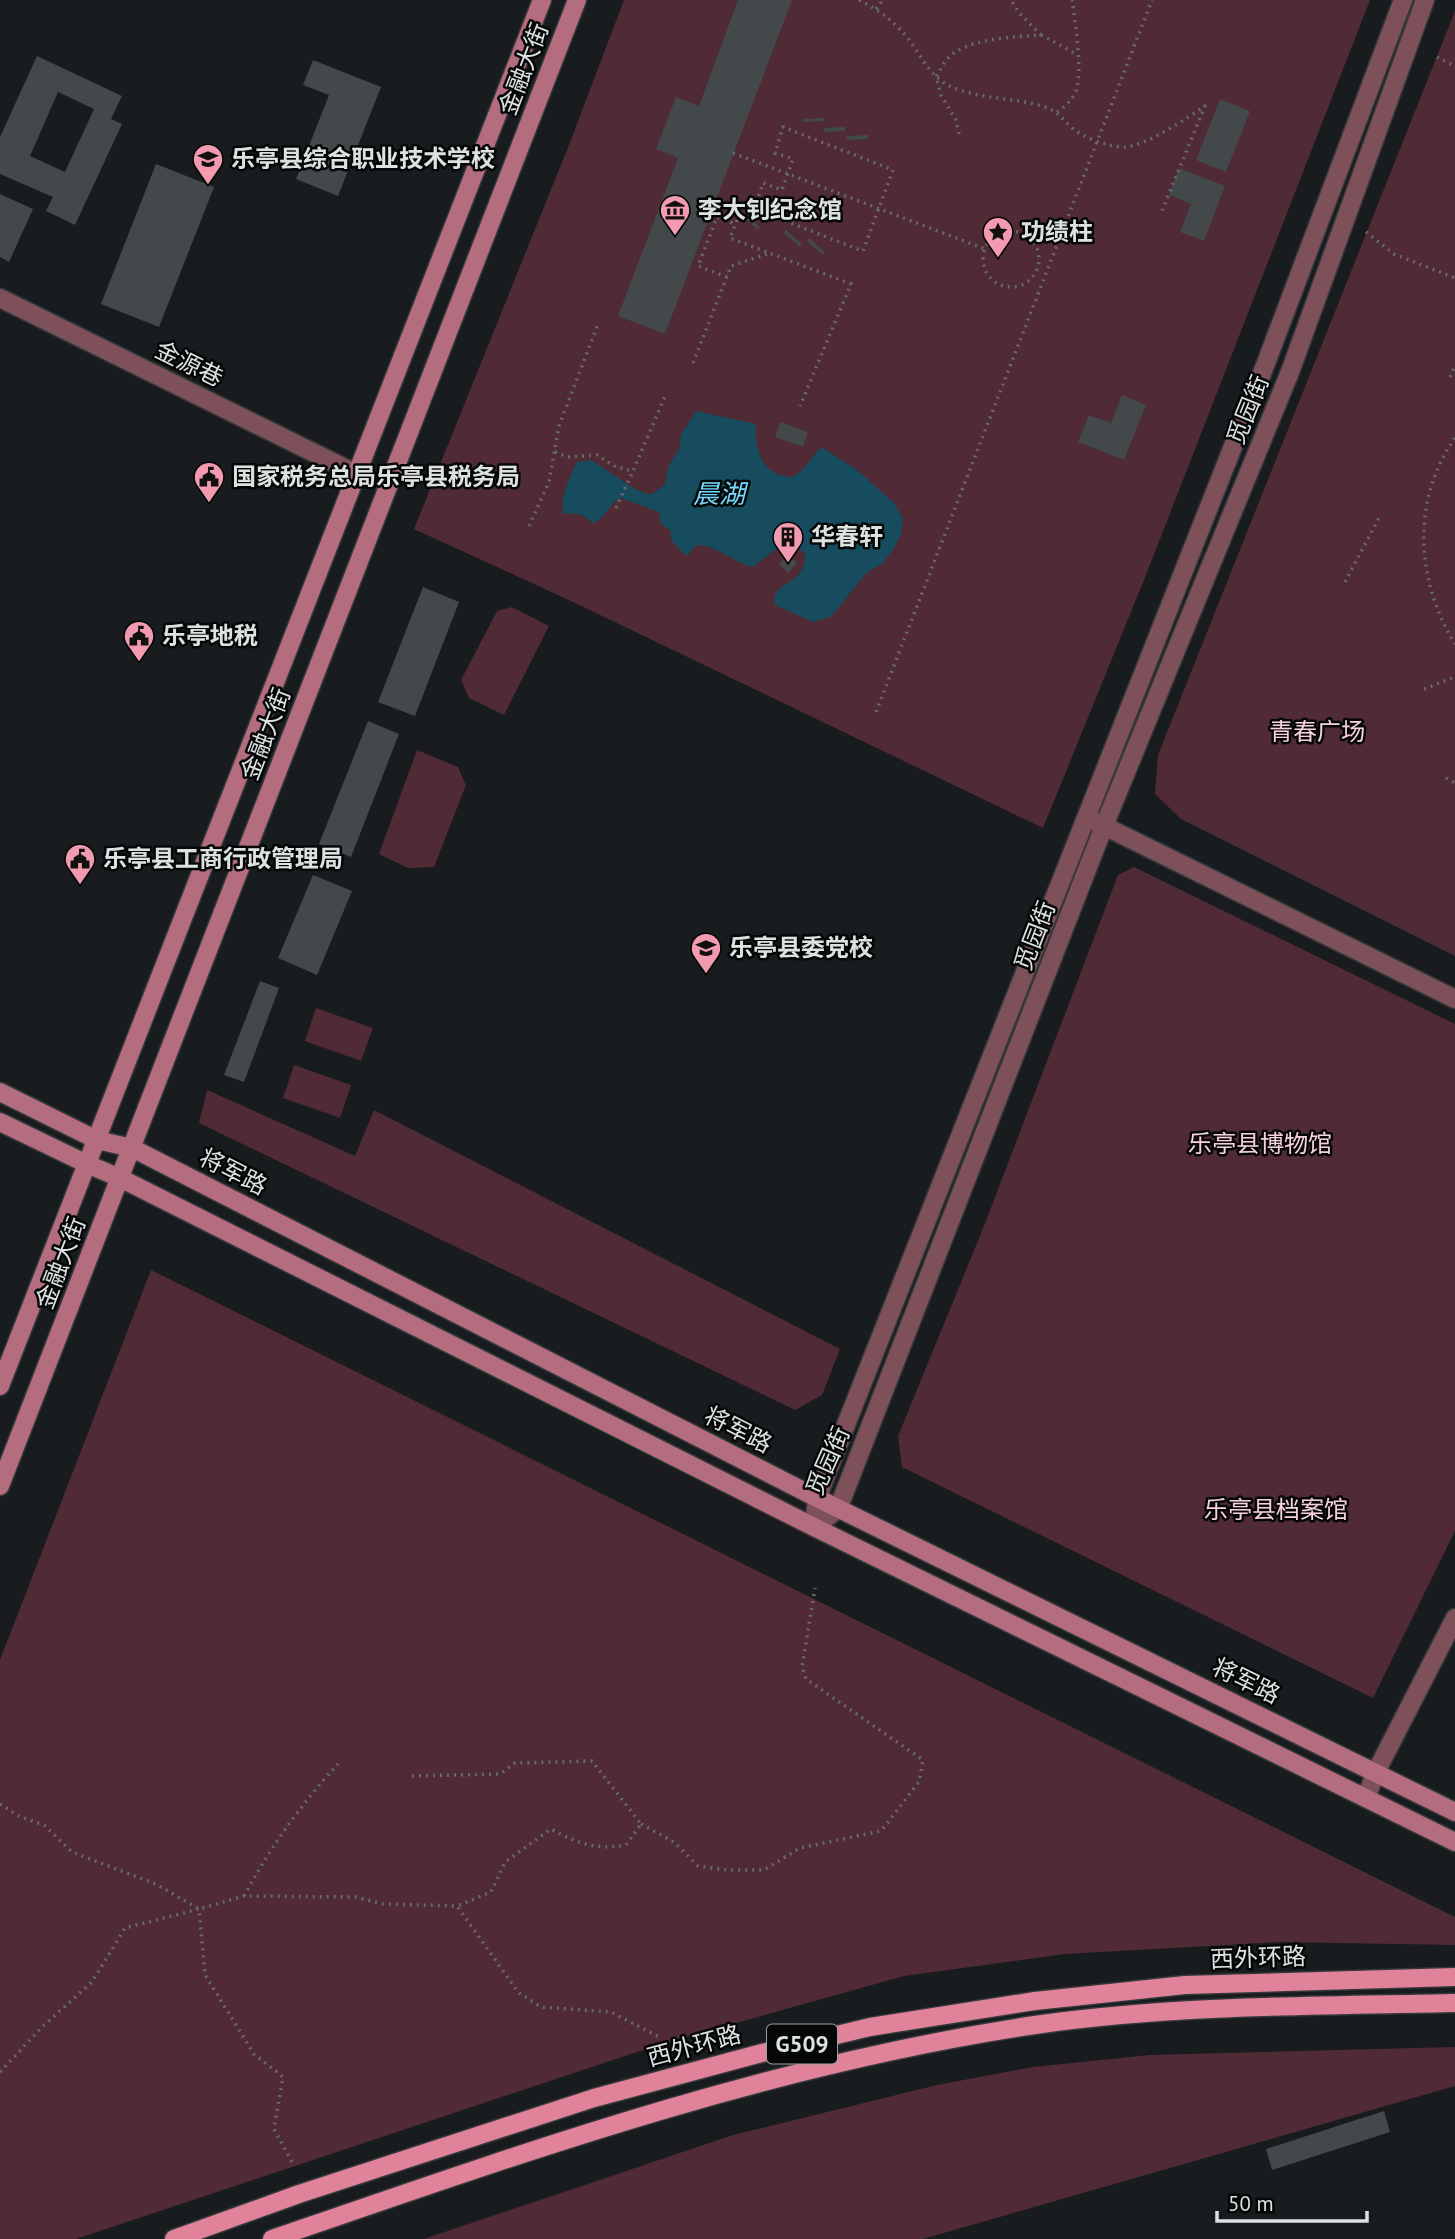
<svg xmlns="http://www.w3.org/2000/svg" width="1455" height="2239" font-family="'PT Sans','Noto Sans SC',sans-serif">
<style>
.green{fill:#502a34}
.water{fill:#164c5e}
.building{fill:#43484a;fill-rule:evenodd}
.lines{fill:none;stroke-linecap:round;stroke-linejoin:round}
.minor-casing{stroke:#343839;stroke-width:21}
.tertiary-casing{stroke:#343839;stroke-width:21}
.secondary-casing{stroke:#343839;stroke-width:21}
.primary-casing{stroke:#343839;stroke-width:21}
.path{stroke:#666a6b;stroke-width:3.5;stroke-dasharray:2 5;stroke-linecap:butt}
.minor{stroke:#7d505a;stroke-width:18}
.tertiary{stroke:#7d505a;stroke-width:18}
.secondary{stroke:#b46c7f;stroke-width:18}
.primary{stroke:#e0829a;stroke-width:18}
.labels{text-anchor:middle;stroke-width:5;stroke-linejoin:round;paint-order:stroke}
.shield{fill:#050707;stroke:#9da0a0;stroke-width:2}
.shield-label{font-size:23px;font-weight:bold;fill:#dee1e2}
.street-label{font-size:24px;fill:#dee1e2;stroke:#050707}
.poi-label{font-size:24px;font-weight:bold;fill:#dee1e2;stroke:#050707;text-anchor:start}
.park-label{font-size:24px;fill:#f8d2da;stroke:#050707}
.water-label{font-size:26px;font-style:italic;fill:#74d9ff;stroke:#050707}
</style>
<rect width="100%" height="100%" fill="#181c1e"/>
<!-- green -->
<path class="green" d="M624 0H1370L1146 575 1043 828 571 601 414 529 569 145Z
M1455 11V956L1181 819 1155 794 1158 755Z
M512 607 549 626 504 715 469 698 461 680 497 611Z
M417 750 458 767 466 785 434 867 408 868 379 854Z
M1134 867 1455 1024V1531L1373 1698 902 1467 898 1436 984 1226 1118 875Z
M316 1008 373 1028 361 1061 305 1041Z
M294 1065 351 1085 340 1118 283 1098Z
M207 1090 355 1156 374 1110 840 1349 822 1395 795 1410 199 1123Z
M151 1270 1455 1917V1945L1281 1942 1065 1954 904 1976 658 2045 76 2239H0V1660Z
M1455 2047V2086L923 2239H424L733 2135 937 2085 1033 2067 1150 2055Z"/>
<!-- water -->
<path class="water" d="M696 411 756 424C754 449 762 477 793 477L801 471 821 447 856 469 894 503 903 519 901 534 893 550 882 564 867 572 832 616 813 622 775 605C768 580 807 587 805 554L796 546 776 549 753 567C739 566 708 540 696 546 694 547 690 553 688 555L684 554 671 540V531L661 524 659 512 621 498C608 503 608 518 592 523 584 514 576 512 563 514 560 497 569 478 577 462L591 460 635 489 651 495 665 484 668 467 680 447 681 435Z"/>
<!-- building -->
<path class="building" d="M738 0H792L665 334 618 316 678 158 656 149 676 97 699 106Z
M37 56 122 96 111 119 122 124 75 225 46 211 53 197 0 174V137ZM58 92 94 109 65 172 30 156Z
M313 60 381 87 338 196 296 179 329 95 303 85Z
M1220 99 1250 111 1226 172 1196 160Z
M825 118V121L803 122V119Z
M845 127V131L824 132V128Z
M868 135V139L847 140V136Z
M156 164 214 187 159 327 101 304Z
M1179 168 1225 186 1204 241 1180 232 1191 204 1169 195Z
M0 194 33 209 9 262 0 257Z
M744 213 760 227 758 230 742 216Z
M786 230 802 244 800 247 784 233Z
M809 238 825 252 823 255 807 241Z
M1122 395 1146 405 1124 460 1078 442 1089 415 1111 423Z
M780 422 808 432 803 447 775 437Z
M788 555 797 563 788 573 779 564Z
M423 587 459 602 415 716 378 702Z
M368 721 399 734 351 857 319 844Z
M313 875 352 891 317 975 278 958Z
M260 981 279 988 244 1082 224 1075Z
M1384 2111 1390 2132 1272 2170 1266 2149Z"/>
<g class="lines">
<!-- minor casing -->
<g class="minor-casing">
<path id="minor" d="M0 298 357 474"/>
</g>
<!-- tertiary casing -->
<g class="tertiary-casing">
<path id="tertiary" d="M1094 821 1455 999
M814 1527 838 1509 1104 826 1290 372 1425 0
M814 1527 817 1498 1266 363 1403 0
M1366 1798 1376 1772 1455 1618"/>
</g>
<!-- secondary casing -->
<g class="secondary-casing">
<path id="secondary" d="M0 1092 97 1140 132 1148 817 1498 1455 1812
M0 1122 87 1164 120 1178 814 1527 1455 1842
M0 1386 542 0
M0 1486 577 0"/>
</g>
<!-- primary casing -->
<g class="primary-casing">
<path id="primary" d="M174 2239 299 2194 594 2098 762 2053 870 2027 1035 2001 1185 1985 1455 1977
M272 2239C522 2153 772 2064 1035 2025 1174 2005 1315 2006 1455 2003"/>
</g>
<!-- path -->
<path class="path" d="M859 0C881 11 898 24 912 44 920 55 927 69 938 78 962 100 1012 96 1045 107 1057 111 1061 118 1070 126 1081 137 1108 147 1124 147 1147 146 1185 119 1205 106L1161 213
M876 9 883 0
M1041 35 1076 54
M1437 57 1455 66
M1057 112C1065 107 1072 100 1076 91 1083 73 1075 20 1072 0
M959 134 956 120 941 95 936 77C940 71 943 63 948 58 967 38 1015 37 1041 35L1019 13 1011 0
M733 153 985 249
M754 209 763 183 782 190 793 159 775 153 783 127 893 170 863 251 754 209 743 205 730 238 851 284 800 406
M983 259a28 28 0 1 1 56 0a28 28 0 1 1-56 0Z
M1366 232 1394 254 1455 278
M727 277 698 266 717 217 735 224
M693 363 731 266 767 254
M1450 377 1455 366
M1455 438C1411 500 1416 581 1455 644
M555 452 568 457 597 455 616 467 633 471 666 394
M616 508 633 471
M529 526 549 482 559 426 598 324
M1345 582 1380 516
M1424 689 1455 677
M876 712 1152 0
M1446 778 1455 783
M412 1776 500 1774 515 1763 592 1761 641 1824 626 1845C595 1850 579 1844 551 1829L505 1862 491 1892 457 1906
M0 1804 17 1815 45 1826 72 1852 156 1884 199 1909 244 1896 356 1897 383 1904 457 1906 518 1992 541 2007 611 2012 661 2038
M641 1824 674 1842 698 1866 727 1870H764L800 1848 881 1831 919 1782 923 1760 806 1679 802 1667 815 1588
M244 1896C270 1848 301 1804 338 1764
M0 2072 42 2027 92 1982 125 1928 199 1909 205 1975 254 2054 283 2077 274 2129 292 2162"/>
<!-- minor -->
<use href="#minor" class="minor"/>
<!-- tertiary -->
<use href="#tertiary" class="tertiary"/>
<!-- secondary -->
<use href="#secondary" class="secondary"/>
<!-- primary -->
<use href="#primary" class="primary"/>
</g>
<!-- icons -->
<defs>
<g id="school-pin" transform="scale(1.575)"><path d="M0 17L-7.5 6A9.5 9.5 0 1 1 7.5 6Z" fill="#f29aaf" stroke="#050707"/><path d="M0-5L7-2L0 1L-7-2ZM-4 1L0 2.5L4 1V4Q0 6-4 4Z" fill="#111"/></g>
<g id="museum-pin" transform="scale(1.575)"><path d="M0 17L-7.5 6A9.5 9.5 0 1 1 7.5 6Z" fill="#f29aaf" stroke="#050707"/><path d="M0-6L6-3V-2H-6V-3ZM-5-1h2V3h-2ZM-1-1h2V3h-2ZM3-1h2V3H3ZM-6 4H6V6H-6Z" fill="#111"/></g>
<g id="sight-pin" transform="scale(1.575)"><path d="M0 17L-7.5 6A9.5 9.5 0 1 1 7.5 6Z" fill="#f29aaf" stroke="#050707"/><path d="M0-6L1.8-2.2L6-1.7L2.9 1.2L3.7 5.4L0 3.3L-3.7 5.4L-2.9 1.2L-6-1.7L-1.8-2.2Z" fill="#111"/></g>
<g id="civic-pin" transform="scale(1.575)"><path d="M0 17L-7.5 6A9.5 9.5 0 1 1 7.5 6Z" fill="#f29aaf" stroke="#050707"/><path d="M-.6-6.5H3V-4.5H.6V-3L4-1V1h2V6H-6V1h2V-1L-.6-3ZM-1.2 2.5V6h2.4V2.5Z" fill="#111"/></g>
<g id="building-pin" transform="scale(1.575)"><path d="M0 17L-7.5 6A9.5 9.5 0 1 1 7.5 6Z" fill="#f29aaf" stroke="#050707"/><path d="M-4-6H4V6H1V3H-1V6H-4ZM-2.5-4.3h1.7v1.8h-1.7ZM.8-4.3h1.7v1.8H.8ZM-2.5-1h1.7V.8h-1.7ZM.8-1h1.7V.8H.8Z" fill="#111"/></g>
</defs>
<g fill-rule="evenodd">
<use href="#school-pin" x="208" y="159"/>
<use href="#museum-pin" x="675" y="210"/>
<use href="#sight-pin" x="998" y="232"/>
<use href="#civic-pin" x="209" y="477"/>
<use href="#building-pin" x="788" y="537"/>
<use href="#civic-pin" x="139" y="636"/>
<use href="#civic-pin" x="80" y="859"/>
<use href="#school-pin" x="706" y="948"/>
</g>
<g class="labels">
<!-- shield labels -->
<rect class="shield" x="767" y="2024.5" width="70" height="39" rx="5"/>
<g class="shield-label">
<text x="802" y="2052">G509</text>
</g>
<!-- street labels -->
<g class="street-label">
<text transform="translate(524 69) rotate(-69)" y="8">金融大街</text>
<text transform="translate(189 364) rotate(26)" y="8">金源巷</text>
<text transform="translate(1248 410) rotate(-68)" y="8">觅园街</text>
<text transform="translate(266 734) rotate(-69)" y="8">金融大街</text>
<text transform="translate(1035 936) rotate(-69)" y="8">觅园街</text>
<text transform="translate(233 1172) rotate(27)" y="8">将军路</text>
<text transform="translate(61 1263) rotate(-69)" y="8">金融大街</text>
<text transform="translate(738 1430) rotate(27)" y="8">将军路</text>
<text transform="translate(828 1461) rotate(-66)" y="8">觅园街</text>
<text transform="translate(1246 1681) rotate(26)" y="8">将军路</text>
<text transform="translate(1258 1958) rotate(-2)" y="8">西外环路</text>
<text transform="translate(694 2046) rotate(-15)" y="8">西外环路</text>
</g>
<!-- poi labels -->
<g class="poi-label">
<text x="231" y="167">乐亭县综合职业技术学校</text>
<text x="698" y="218">李大钊纪念馆</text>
<text x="1021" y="240">功绩柱</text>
<text x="232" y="485">国家税务总局乐亭县税务局</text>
<text x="811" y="545">华春轩</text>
<text x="162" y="644">乐亭地税</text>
<text x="103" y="867">乐亭县工商行政管理局</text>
<text x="729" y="956">乐亭县委党校</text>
</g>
<!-- park labels -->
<g class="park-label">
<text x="1317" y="740">青春广场</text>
<text x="1260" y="1152">乐亭县博物馆</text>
<text x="1276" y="1518">乐亭县档案馆</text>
</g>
<!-- water labels -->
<g class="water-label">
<text x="719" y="503">晨湖</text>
</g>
</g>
<!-- scale -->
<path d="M1217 2211v10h150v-10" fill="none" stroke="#dee1e2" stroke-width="3.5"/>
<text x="1228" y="2211" font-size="21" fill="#dee1e2" stroke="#050707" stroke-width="5" paint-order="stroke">50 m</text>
</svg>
